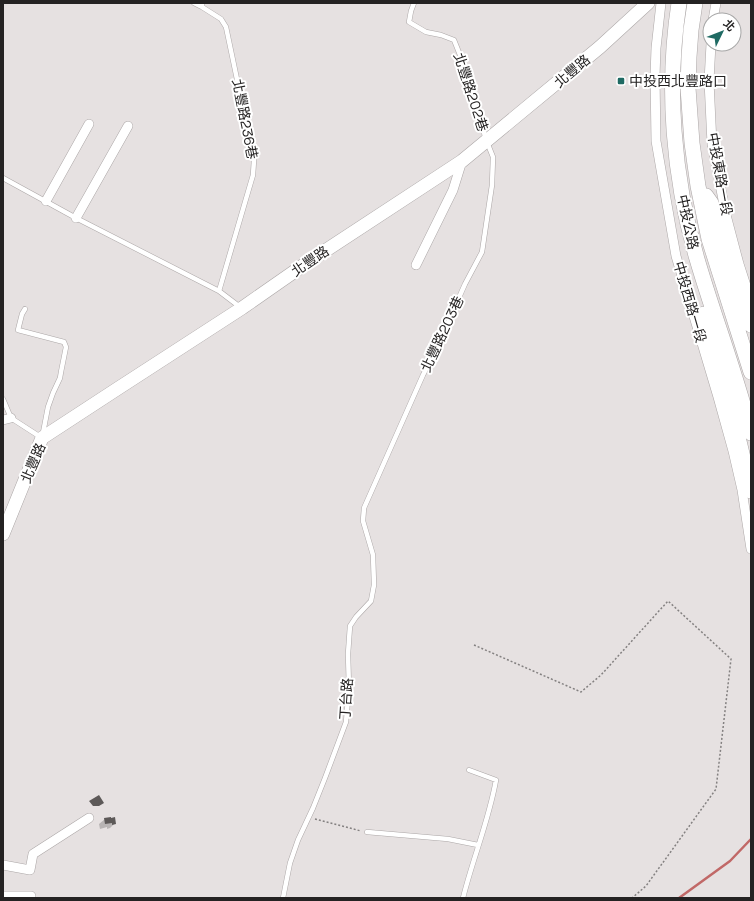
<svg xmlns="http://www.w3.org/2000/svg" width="754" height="901" font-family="'Space Grotesk','Noto Sans TC',sans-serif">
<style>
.shadow{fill:#0003}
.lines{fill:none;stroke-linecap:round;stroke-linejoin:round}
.stream{stroke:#c16867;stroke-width:2.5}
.building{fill:#5d5958}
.lane-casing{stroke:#aca7a7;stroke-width:5.5}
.street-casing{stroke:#aca7a7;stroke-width:10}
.secondary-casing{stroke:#aca7a7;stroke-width:14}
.primary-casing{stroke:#aca7a7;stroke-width:16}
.path{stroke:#848181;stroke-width:1.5;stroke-dasharray:2 2;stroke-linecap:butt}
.lane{stroke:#fff;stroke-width:4.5}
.street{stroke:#fff;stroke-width:9}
.secondary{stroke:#fff;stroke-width:13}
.primary{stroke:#fff;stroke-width:15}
.poi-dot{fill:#1f6a63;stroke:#fff;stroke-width:1.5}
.labels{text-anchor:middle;stroke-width:4;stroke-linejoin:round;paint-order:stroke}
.street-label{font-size:14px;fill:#242222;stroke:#fff}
.poi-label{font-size:14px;fill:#242222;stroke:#fff;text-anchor:start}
</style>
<rect width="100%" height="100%" fill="#e6e1e1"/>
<!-- shadow -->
<path class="shadow" d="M105 819 115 823 110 828 107 829V827L100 829 99 824Z"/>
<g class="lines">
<!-- stream -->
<path class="stream" d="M679 898 730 861 751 839"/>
</g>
<!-- building -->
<path class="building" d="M99 795 104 803 99 806H93L89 801Z
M111 817V818L115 817 116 824 112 825V823L105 824 104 818Z"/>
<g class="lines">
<!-- lane casing -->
<g class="lane-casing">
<path id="lane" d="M194 3 202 7
M202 3V7L221 19 226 27 254 160 253 175 219 291
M3 178 76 218 219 291 240 307
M3 399 11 418 42 438 48 407 53 393 60 378 61 372 66 347 64 342 18 330 22 314 25 309
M367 832 448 839 478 845
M283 898 290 863 298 840 313 808 325 778 346 722 349 687 348 654 350 626 356 617 371 601 374 585 373 555 363 521 364 508 423 375 439 343 465 284 482 252 492 185 493 157 487 142 474 102 470 80 454 40 441 35 426 32 409 22 411 11 414 3
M463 898C473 858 489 820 496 780L469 770"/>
</g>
<!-- street casing -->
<g class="street-casing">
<path id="street" d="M661 3 656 48 655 76 656 141 676 256 718 397 733 451 742 490 751 549
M713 20 716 3
M711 44 709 81 712 144 726 215 739 264 751 301
M46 201 89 124
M76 218 128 126
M416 265 453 190 462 161
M3 420 11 418
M3 865 30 870 33 854 89 818
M3 896H31"/>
</g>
<!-- secondary casing -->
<g class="secondary-casing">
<path id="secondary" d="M3 534 42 438 117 389 242 308 308 262 462 161 600 47 648 3"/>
</g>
<!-- primary casing -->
<g class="primary-casing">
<path id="primary" d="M679 3C666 87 673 177 697 259 714 317 736 374 751 433
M695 3 691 30 689 57 688 88 692 143 698 186 709 239 751 372
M706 196 711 203 724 251 736 287 751 325
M704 314 737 433 751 491"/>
</g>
<!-- path -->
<path class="path" d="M474 645 581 692 601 675 668 601 731 659 716 789 646 886 632 898
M315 819 361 831"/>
<!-- lane -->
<use href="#lane" class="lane"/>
<!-- street -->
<use href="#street" class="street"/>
<!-- secondary -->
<use href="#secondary" class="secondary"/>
<!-- primary -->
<use href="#primary" class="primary"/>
</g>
<!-- markers -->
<rect class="poi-dot" x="617" y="77" width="8" height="8" rx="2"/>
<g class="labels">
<!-- street labels -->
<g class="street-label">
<text transform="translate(572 71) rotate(-40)" y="5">北豐路</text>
<text transform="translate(471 92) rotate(72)" y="5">北豐路202巷</text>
<text transform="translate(245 119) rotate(79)" y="5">北豐路236巷</text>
<text transform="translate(720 174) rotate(80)" y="5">中投東路一段</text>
<text transform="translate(688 222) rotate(78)" y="5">中投公路</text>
<text transform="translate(310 261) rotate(-34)" y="5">北豐路</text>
<text transform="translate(690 302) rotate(74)" y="5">中投西路一段</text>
<text transform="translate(442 334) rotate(-65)" y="5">北豐路203巷</text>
<text transform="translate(33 463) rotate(-67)" y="5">北豐路</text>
<text transform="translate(346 699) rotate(-86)" y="5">丁台路</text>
</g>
<!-- poi labels -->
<g class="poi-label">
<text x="629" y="86">中投西北豐路口</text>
</g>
</g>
<!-- border -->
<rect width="754" height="901" fill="none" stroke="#242222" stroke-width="8"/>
<!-- north arrow -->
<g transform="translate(722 32) rotate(47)"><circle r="19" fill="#ffffff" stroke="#a7a7a7"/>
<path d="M0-3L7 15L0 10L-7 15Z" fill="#1f6a63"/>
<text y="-6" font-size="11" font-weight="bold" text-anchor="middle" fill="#242222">北</text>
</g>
</svg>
